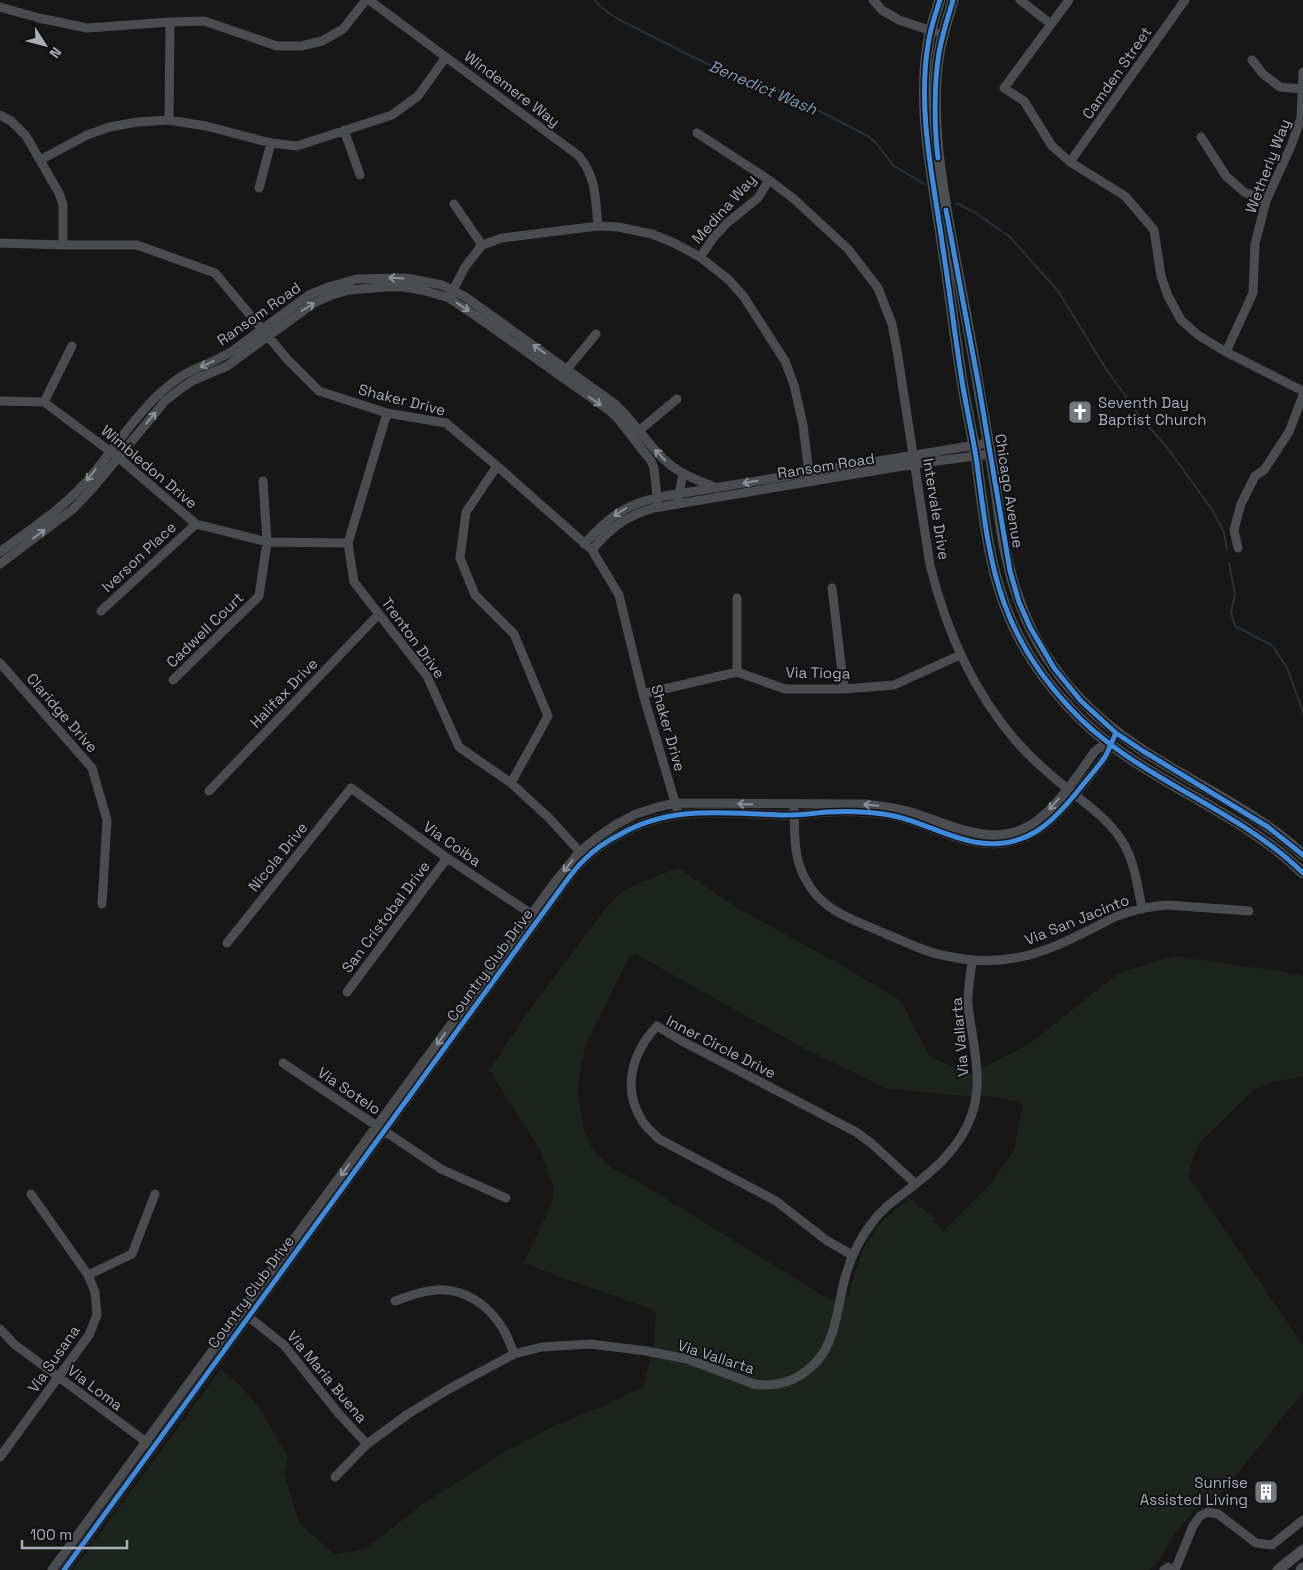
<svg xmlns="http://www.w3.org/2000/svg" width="1303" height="1570" font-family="'Space Grotesk',sans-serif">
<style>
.green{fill:#1d241e;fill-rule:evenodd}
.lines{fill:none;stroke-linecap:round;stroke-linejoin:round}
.stream{stroke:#2a3239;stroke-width:2}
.minor{stroke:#4b4c50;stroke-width:9}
.major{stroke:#4d4f52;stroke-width:11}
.cycleway-casing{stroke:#111113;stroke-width:8}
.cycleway{stroke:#408adc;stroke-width:5}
.oneway{stroke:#8c9099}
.labels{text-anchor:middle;stroke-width:4;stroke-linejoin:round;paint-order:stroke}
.street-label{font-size:15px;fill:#a8adb8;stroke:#111113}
.poi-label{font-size:15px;fill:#a8adb8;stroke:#111113;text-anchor:start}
.water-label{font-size:16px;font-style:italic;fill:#7f9bb3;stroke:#111113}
</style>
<rect width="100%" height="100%" fill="#171717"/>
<!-- green -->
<path class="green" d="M678 868 742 911 834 961 901 1001 930 1057 971 1074 1029 1044 1119 973 1148 964 1176 956 1278 971 1303 976V1076L1258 1086 1198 1144 1188 1176 1303 1345V1392L1222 1493 1205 1497 1175 1534 1160 1560 1149 1570H73L221 1369 240 1385 260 1409 288 1457 284 1473 299 1523 335 1555 366 1548 426 1502 503 1453 556 1425 601 1407 643 1387 654 1343 656 1311 523 1263 551 1206 554 1187 539 1148 489 1070 523 1019 601 914 619 894 641 882ZM634 953 805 1049 888 1089 967 1096H988L1023 1103 1014 1150 989 1186 944 1231 933 1222 935 1219 909 1198C902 1205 893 1211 885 1219 864 1240 855 1268 849 1296L830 1300 634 1179 611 1168 593 1150 584 1130 578 1094 581 1062 588 1040 629 957 633 956Z"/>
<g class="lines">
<!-- stream -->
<path class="stream" d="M594 0 607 12 620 20 695 58 718 69 774 88 868 136 876 143 893 165 924 184
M956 203 976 213 1010 237 1058 291 1103 364 1138 414 1169 450 1213 511 1224 532 1227 550
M1229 563 1235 594 1231 613 1235 626 1273 646 1287 668 1303 712"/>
<!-- minor -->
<path class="minor" d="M369 0 579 156C597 179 595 198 598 226
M873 0 882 10 899 20 935 32
M1020 0 1051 24
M1069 0 1004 88 1024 101 1052 146 1070 162 1125 196 1154 230 1161 276 1168 296 1181 320 1198 335 1226 352 1303 391
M0 7 39 18 87 28 170 22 204 21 277 46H301L322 41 343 29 366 0
M1252 60 1263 74 1280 87 1302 89
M0 115 11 121 26 136 59 193 63 205V245
M169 120 170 22
M344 130 360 175
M697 133 769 180 794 199 848 249 878 288 892 324 897 350 930 565C946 630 972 690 1016 741 1032 759 1050 775 1069 790 1090 807 1112 822 1125 846 1135 865 1138 888 1142 909
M1201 137 1226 176 1244 192 1266 201
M40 160 87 135 110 127 137 122 169 120 206 126 271 143 297 146 392 115 418 96 446 57
M1070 162 1185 0
M259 188 271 143
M454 204 482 245
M0 243 63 245H137L215 273 287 359 319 391 387 413 446 423 497 466 592 550 619 595 643 694 677 809
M700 257 714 237 727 223 758 198 769 180
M451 294 465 267 482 245 502 238 598 226 618 227 652 234 674 243 700 257 729 280 744 297 785 361 794 385 803 425 810 482
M1226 352 1253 293 1255 244 1266 201 1291 146 1301 118 1303 72
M563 374 596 334
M0 401 44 402 119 458 196 524 267 542 348 543
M44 402 72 346
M387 413 348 543 354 582 427 676 459 747 511 783 549 818 582 854
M635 434 677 399
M497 466 466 512 460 558 475 595 514 634 548 716 511 783
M678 499 683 473
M584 544C610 516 626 503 665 496L988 443
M1238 548 1234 530 1241 504 1255 476 1264 470 1289 432 1303 395
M592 550C610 528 626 516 654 508L915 464 990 454
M0 552C29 530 61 510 86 482 111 454 131 420 159 394 168 386 178 377 189 372 204 365 220 359 234 350L309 295 328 287 357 279 406 278 442 285 464 296 615 404C635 422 648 446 668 463 682 475 700 481 717 488
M0 564 73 509 92 489 151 418 165 401 183 387 194 380 227 366 314 303 332 295 349 290 386 287H404L422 290 449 298 476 316 610 411 619 420 651 461 654 468 658 507
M832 588 844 689
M101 611 196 524
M0 663 92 768 107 820 102 904
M737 672V598
M173 680 259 596 267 542 263 481
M643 694 737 672 785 689H844L894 685 960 655
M209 791 379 614
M794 810C795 834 793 858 806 880 812 892 823 903 834 910 850 920 869 926 886 934 906 942 926 953 947 956 969 961 993 962 1015 958 1051 952 1084 932 1117 916 1133 910 1150 906 1168 905L1249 911
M227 943 351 788 447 858 536 917
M347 992 447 858
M283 1063 441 1169 506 1198
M852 1255 826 1240 776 1201 659 1139C654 1134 647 1128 643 1122 621 1089 632 1053 657 1026L680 1040 856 1132 871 1143 916 1184
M88 1275 132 1254 155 1194
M395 1301C408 1296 422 1291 436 1290 464 1288 489 1305 503 1329 508 1337 511 1346 514 1354
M245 1314 284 1345 339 1414 367 1444
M0 1329 14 1344 149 1444
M0 1457 89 1335 97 1315 95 1292 88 1275 31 1194
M335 1477 367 1444 408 1414 449 1389 514 1354 542 1347 590 1344 646 1351 687 1359 754 1384C779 1388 801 1379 818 1360 836 1340 838 1303 845 1278 850 1259 859 1240 871 1224 880 1211 892 1202 904 1193 933 1171 960 1149 972 1114 984 1078 972 1041 968 1005 967 991 971 974 972 960
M52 1570 555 882 580 851 599 836 617 824 636 814 658 807 676 803 866 804C881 806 896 808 911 812 954 825 997 852 1039 819 1061 802 1079 773 1095 751L1099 748 1110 744
M64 1570 559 891C567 880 575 868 585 859 595 849 607 841 619 835 675 802 731 815 793 815 804 815 815 813 827 812 845 811 865 811 883 814 915 818 943 836 974 842 1025 851 1052 824 1081 787 1089 777 1098 767 1105 757 1109 750 1112 741 1116 733
M1164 1570 1168 1567 1172 1570
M1175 1570 1193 1526 1200 1516 1208 1512 1218 1514 1256 1543 1272 1545 1303 1520"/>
<!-- major -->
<path class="major" d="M940 0C935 15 930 29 928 45 917 112 934 182 943 249 950 293 955 337 962 381 966 406 972 432 976 457 983 506 987 556 1004 603 1018 642 1041 677 1069 707 1134 779 1234 805 1303 873
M953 0C948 18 942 35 939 53 929 115 941 182 952 243 962 294 972 345 980 396 986 428 991 459 996 490 1001 528 1006 567 1020 603 1033 639 1055 673 1081 700 1144 767 1236 793 1303 855
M1278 1570 1303 1550
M1301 1570 1303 1568"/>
<!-- cycleway casing -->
<g class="cycleway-casing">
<path id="cycleway" d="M940 0C935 15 930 29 928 45 917 112 934 182 943 249 950 293 955 337 962 381 966 406 972 432 976 457 983 506 987 556 1004 603 1018 642 1041 677 1069 707 1134 779 1234 805 1303 873
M938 158C934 127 934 83 939 53 942 35 948 17 953 0
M946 210 979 387 1010 571 1019 602 1030 627 1054 668 1081 701 1116 733 1143 751 1268 827 1303 855
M64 1570 559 891C567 880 575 868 585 859 595 849 607 841 619 835 675 802 731 815 793 815 804 815 815 813 827 812 845 811 865 811 883 814 915 818 943 836 974 842 1025 851 1052 824 1081 787 1089 777 1098 767 1105 757 1109 750 1112 741 1116 733"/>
</g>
<!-- cycleway -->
<use href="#cycleway" class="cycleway"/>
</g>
<!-- one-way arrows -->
<defs><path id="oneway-shaft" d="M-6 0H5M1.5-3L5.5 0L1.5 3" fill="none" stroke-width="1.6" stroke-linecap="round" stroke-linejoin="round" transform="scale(1.25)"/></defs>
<g class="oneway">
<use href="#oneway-shaft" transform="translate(396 278) rotate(-177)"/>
<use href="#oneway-shaft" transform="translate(308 307) rotate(-32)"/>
<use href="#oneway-shaft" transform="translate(463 307) rotate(33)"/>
<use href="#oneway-shaft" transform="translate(539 349) rotate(-144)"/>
<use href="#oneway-shaft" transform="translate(207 364) rotate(155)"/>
<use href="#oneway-shaft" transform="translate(595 401) rotate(35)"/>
<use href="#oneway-shaft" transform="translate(151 418) rotate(-50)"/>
<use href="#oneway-shaft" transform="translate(660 455) rotate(-133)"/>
<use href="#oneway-shaft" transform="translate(91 475) rotate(129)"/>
<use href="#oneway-shaft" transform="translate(750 482) rotate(171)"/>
<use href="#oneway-shaft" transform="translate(620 512) rotate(148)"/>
<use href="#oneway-shaft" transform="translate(39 534) rotate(-37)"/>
<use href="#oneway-shaft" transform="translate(745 804) rotate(-179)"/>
<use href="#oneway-shaft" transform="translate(1054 804) rotate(131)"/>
<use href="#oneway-shaft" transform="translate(871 805) rotate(-175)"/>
<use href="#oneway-shaft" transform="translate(568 866) rotate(129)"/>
<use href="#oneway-shaft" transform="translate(441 1039) rotate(126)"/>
<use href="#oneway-shaft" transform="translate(345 1170) rotate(126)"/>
</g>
<!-- icons -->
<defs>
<g id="church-square" transform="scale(1.25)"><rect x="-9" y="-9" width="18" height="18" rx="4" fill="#757880" stroke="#111113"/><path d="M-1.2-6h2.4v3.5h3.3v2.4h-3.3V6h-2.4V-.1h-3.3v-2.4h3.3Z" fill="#fff"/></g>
<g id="building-square" transform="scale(1.25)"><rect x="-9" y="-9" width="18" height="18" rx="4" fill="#757880" stroke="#111113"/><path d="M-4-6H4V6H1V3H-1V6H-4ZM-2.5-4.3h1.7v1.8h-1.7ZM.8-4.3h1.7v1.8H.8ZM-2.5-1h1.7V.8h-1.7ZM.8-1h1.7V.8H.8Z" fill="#fff"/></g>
</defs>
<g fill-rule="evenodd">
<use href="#church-square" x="1080" y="412"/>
<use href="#building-square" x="1266" y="1492"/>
</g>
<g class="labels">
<!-- street labels -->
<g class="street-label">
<text transform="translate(1117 73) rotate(-55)" y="5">Camden Street</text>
<text transform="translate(512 89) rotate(37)" y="5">Windemere Way</text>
<text transform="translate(1268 166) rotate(-69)" y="5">Wetherly Way</text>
<text transform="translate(724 209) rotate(-48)" y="5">Medina Way</text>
<text transform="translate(259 314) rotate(-35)" y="5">Ransom Road</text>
<text transform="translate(402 400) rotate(14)" y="5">Shaker Drive</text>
<text transform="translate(826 466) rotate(-9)" y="5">Ransom Road</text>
<text transform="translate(149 467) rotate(40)" y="5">Wimbledon Drive</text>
<text transform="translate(1009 491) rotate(81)" y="5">Chicago Avenue</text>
<text transform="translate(936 509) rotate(81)" y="5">Intervale Drive</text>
<text transform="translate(139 557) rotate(-43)" y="5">Iverson Place</text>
<text transform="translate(205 630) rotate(-44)" y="5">Cadwell Court</text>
<text transform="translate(413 638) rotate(54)" y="5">Trenton Drive</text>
<text transform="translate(818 673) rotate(1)" y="5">Via Tioga</text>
<text transform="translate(284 693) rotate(-46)" y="5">Halifax Drive</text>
<text transform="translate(62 713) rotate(49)" y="5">Claridge Drive</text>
<text transform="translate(668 728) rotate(74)" y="5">Shaker Drive</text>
<text transform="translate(452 844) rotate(35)" y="5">Via Coiba</text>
<text transform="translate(278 857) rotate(-51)" y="5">Nicola Drive</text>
<text transform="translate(386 917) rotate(-53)" y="5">San Cristobal Drive</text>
<text transform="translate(1077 920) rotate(-22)" y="5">Via San Jacinto</text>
<text transform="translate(490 965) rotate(-54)" y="5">Country Club Drive</text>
<text transform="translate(960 1037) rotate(-95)" y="5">Via Vallarta</text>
<text transform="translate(721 1047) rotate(27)" y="5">Inner Circle Drive</text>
<text transform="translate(349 1091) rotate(34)" y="5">Via Sotelo</text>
<text transform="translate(251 1292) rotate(-54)" y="5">Country Club Drive</text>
<text transform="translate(716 1357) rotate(18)" y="5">Via Vallarta</text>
<text transform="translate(54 1359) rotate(-55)" y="5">Via Susana</text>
<text transform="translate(327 1377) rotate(50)" y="5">Via Maria Buena</text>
<text transform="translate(95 1388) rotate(37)" y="5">Via Loma</text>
</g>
<!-- poi labels -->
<g class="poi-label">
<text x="1098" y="408">Seventh Day<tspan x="1098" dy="17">Baptist Church</tspan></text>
<text x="1248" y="1488" text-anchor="end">Sunrise<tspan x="1248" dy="17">Assisted Living</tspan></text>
</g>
<!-- water labels -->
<g class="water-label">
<text transform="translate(763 87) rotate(23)" y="6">Benedict Wash</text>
</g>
</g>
<!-- north arrow -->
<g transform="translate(45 45) rotate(126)" stroke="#111113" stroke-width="4" paint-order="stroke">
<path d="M0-4L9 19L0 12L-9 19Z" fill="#a8adb8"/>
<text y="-8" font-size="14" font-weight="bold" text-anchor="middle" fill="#a8adb8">N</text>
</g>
<!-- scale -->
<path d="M22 1540v8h105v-8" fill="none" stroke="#a8adb8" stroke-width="2.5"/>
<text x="30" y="1540" font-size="15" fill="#a8adb8" stroke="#111113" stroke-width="4" paint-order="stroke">100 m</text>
</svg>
